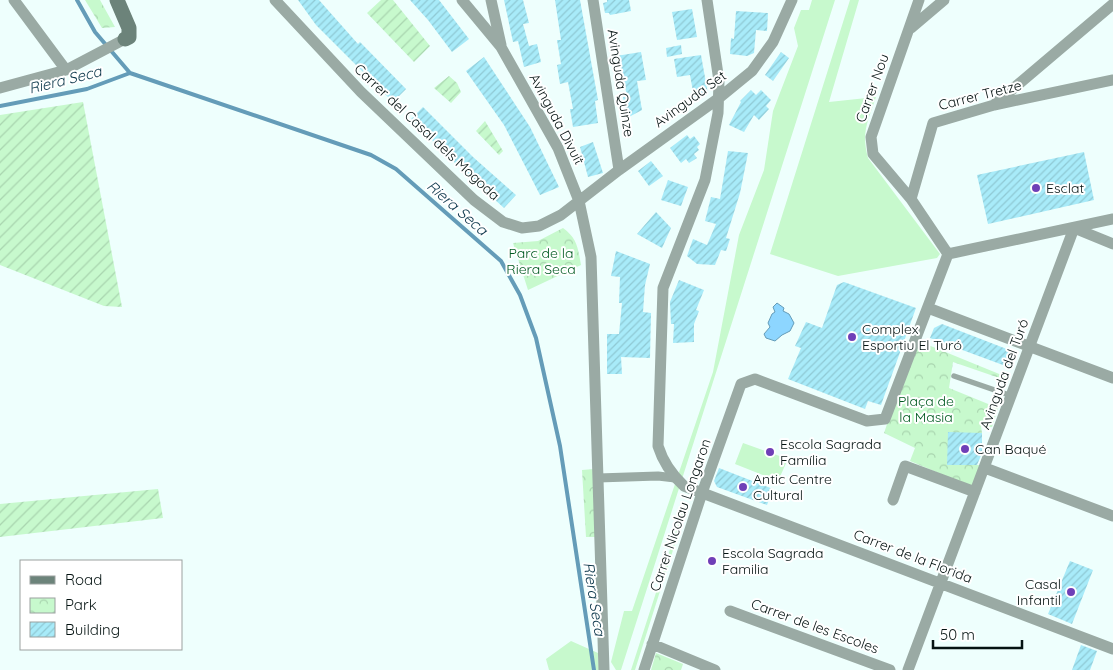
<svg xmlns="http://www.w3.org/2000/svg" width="1113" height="670" font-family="Quicksand,sans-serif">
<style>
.grass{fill:#c7f9cd}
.park{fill:url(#park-crowns)}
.garden{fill:url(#garden-furrows)}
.water{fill:#8dd6ff;stroke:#649cb8}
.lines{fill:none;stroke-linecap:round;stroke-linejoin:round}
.stream{stroke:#649cb8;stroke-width:4}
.building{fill:url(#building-hatch)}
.service{stroke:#9aaaa4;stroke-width:5.5}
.pedestrian{stroke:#9aaaa4;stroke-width:9}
.minor{stroke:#9aaaa4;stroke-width:11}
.secondary{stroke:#6c837a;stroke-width:15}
.poi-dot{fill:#6f3fb7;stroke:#fff;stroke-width:2}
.labels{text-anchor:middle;stroke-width:4;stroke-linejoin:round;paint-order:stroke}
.street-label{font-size:14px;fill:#051312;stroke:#fff}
.poi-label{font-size:14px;fill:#051312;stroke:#fff;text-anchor:start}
.park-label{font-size:14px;fill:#005a21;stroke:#fff}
.water-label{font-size:15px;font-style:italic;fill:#0d384c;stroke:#fff}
</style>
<defs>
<pattern id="park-crowns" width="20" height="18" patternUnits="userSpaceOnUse" patternTransform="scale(1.25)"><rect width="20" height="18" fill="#c7f9cd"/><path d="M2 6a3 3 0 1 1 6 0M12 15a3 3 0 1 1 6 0" fill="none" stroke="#a9d5af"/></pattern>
<pattern id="garden-furrows" width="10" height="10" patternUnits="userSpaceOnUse" patternTransform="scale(1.25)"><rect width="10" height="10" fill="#c7f9cd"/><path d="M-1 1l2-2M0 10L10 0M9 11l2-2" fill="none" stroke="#a9d5af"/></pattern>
<pattern id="building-hatch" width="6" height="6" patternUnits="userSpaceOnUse" patternTransform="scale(1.25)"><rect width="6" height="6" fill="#a8ebf9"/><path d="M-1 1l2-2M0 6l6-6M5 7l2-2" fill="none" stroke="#8fc9d4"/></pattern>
</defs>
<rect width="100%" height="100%" fill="#eefffd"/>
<!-- grass -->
<path class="grass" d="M812 0H835L621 670H616L611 662 624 611H632L713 372 739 235 764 170 773 111 798 46 794 28 801 10H809Z
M850 0H859L829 102 876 97C868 121 861 132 868 158L940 254 937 258 838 276 770 254Z
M743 443 788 459 778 481 735 464Z
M684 506H687L635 670H631Z
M571 641 598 653 599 670H549L546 659Z"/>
<!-- park -->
<path class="park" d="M85 0H100L115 27 102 28Z
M563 228C577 238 578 248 581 265L528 290 513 243 538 241Z
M916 340 1009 378 1008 381 953 362 949 388 998 408 992 427 981 426 982 433H948V465H982L972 487 910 461 915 448 884 433Z
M594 469 597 537H586L582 470Z
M656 653 683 664 681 670H651Z"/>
<!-- garden -->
<path class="garden" d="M381 0H393L430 46 414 62 367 13Z
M449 76 457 83 461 92 451 103 434 88Z
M83 102 122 307 104 306 0 265V115Z
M485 121 503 151 499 155 476 131Z
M158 489 163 518 0 537V504Z"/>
<!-- water -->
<path class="water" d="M777 303 784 308 783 311 789 314 794 323 790 331 782 335 775 341 766 338 764 334 770 327 768 323 772 314 775 312 773 307Z"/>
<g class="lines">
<!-- stream -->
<path class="stream" d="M77 0 95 32 130 73
M0 106 87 89 130 73 371 155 396 169 501 261 520 295 536 338 560 446 594 670"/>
</g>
<!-- building -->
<path class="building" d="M298 0H319L358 44 360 42 406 89 393 102 316 25Z
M410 0H439L469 39 452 52 428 20Z
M504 0H523L529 23 523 24 529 46 537 44 541 62 524 67 518 41 513 42Z
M555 0H580L598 100 595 101 598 123 573 127 570 109H573L568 82 560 84 557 65 561 64 557 40H561Z
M607 0H629L631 11 610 15 609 13H605L603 3 607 2Z
M692 9 697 37 677 40 672 12Z
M736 11 768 13 767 31 756 30 754 53 747 56 730 54 731 38 734 39Z
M681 45 682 54 667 57 666 48Z
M641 52 646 80 637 81 642 110 627 118 623 97 627 96 621 68H618L616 56Z
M781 52 789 58 773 81 765 75Z
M701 55 708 94 694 97 690 75 677 77 674 59Z
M484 57 530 127 559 187 540 195 504 125 466 71Z
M751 90 756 95 761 90 771 100 766 106 769 109 759 120 754 115 744 132 729 125 741 102 740 101Z
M423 107 473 157 516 195 504 208 462 170 411 119Z
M687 135 690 139 694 136 700 144 697 147 699 150 694 154 697 158 689 163 686 159 681 163 670 148Z
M593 142 603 173 588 177 580 147Z
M728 151 748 153 740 193 726 238 730 239 726 251 721 250 715 265 697 264 687 256 693 239 707 245 716 224 705 221 711 197 720 199Z
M1084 152 1094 200 988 224 977 175Z
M651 161 663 176 649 186 638 171Z
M668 180 688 187 681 206 661 200Z
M656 212 671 228 662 248 637 234Z
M616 251 650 264 645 285 643 312 651 313 650 358 621 357 622 374H607V334H619L622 303H619L620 277 611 276Z
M679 280 704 290 696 310 699 311 694 324V342L673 343 674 324H671L670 302Z
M844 282 916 308 881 405 868 401 865 409 788 379 801 348 795 346 806 322 822 328 837 285Z
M942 324 1017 353 1011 368 930 338 934 328Z
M948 432 982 433V453L977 465H947Z
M719 468 773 489 767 505 717 487 714 481Z
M1070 561 1093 570 1072 624 1048 614Z
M1081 645 1097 651 1090 670H1072Z"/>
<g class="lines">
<!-- service -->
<path class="service" d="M954 376 1012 396"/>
<!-- pedestrian -->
<path class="pedestrian" d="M598 478 658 476 675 478"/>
<!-- minor -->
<path class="minor" d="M14 0 66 70
M275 0 361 92 474 200 503 222 522 228 539 226 561 215 619 170 719 98 752 71 773 42 792 0
M462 0 501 47 558 148 579 201 591 257 604 670
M491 0 501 45
M593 0 619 170
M707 0 719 81 718 113 705 180 663 288 658 446C663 462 672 475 684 486L1113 649
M919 0 871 137 873 154 911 199 948 254
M911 28 944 0
M0 88 66 70 125 39
M995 104 1113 4
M911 199 933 123 994 105 1113 80
M948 254 1113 219
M928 308 1113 378
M985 468 1113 516
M893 500 905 466 975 492
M730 611 890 670
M652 644 715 670
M644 670 702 493 741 384 755 379 867 421 885 419 948 254
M908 670 1074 228 1113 244"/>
<!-- secondary -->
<path class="secondary" d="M117 0 129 28V37L125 39"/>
</g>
<!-- markers -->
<g class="poi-dot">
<circle cx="1036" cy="188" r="5"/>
<circle cx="852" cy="337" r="5"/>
<circle cx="965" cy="449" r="5"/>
<circle cx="770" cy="452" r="5"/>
<circle cx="743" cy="487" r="5"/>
<circle cx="712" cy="561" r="5"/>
<circle cx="1071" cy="592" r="5"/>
</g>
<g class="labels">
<!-- street labels -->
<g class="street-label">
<text transform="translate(621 83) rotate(81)" y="5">Avinguda Quinze</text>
<text transform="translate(872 88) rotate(-70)" y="5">Carrer Nou</text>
<text transform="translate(980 95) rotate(-14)" y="5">Carrer Tretze</text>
<text transform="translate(690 99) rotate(-36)" y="5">Avinguda Set</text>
<text transform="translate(557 119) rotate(62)" y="5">Avinguda Divuit</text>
<text transform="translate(427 132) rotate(43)" y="5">Carrer del Casal dels Mogoda</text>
<text transform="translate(1004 374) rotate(-70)" y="5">Avinguda del Turó</text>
<text transform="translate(680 515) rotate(-71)" y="5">Carrer Nicolau Longaron</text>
<text transform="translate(913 556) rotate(21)" y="5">Carrer de la Florida</text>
<text transform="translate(815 626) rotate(20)" y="5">Carrer de les Escoles</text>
</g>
<!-- poi labels -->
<g class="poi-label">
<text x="1046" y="193">Esclat</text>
<text x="862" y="334">Complex<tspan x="862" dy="16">Esportiu El Turó</tspan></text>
<text x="780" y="449">Escola Sagrada<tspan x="780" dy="16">Família</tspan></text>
<text x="975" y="454">Can Baqué</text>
<text x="753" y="484">Antic Centre<tspan x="753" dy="16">Cultural</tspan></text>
<text x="722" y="558">Escola Sagrada<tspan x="722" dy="16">Familia</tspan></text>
<text x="1061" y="589" text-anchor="end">Casal<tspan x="1061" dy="16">Infantil</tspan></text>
</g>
<!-- park labels -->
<g class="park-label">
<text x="541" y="258">Parc de la<tspan x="541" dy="16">Riera Seca</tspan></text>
<text x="926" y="406">Plaça de<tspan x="926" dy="16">la Masia</tspan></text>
</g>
<!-- water labels -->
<g class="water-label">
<text transform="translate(65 80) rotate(-14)" y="5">Riera Seca</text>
<text transform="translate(457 208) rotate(41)" y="5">Riera Seca</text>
<text transform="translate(594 599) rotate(81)" y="5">Riera Seca</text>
</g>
</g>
<!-- legend -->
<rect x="20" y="560" width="162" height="90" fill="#ffffff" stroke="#9ba1a0"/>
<rect x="30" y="576" width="25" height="8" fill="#6c837a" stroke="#9ba1a0"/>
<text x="65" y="585" font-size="15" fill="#051312">Road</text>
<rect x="30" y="598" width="25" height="15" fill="url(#park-crowns)" stroke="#9ba1a0"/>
<text x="65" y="610" font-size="15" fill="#051312">Park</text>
<rect x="30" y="622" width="25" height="15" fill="url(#building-hatch)" stroke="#9ba1a0"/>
<text x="65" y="635" font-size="15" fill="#051312">Building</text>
<!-- scale -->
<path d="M933 640v8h89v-8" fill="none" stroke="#051312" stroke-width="2.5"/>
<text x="940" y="640" font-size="15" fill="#051312" stroke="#ffffff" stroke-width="4" paint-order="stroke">50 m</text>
</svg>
